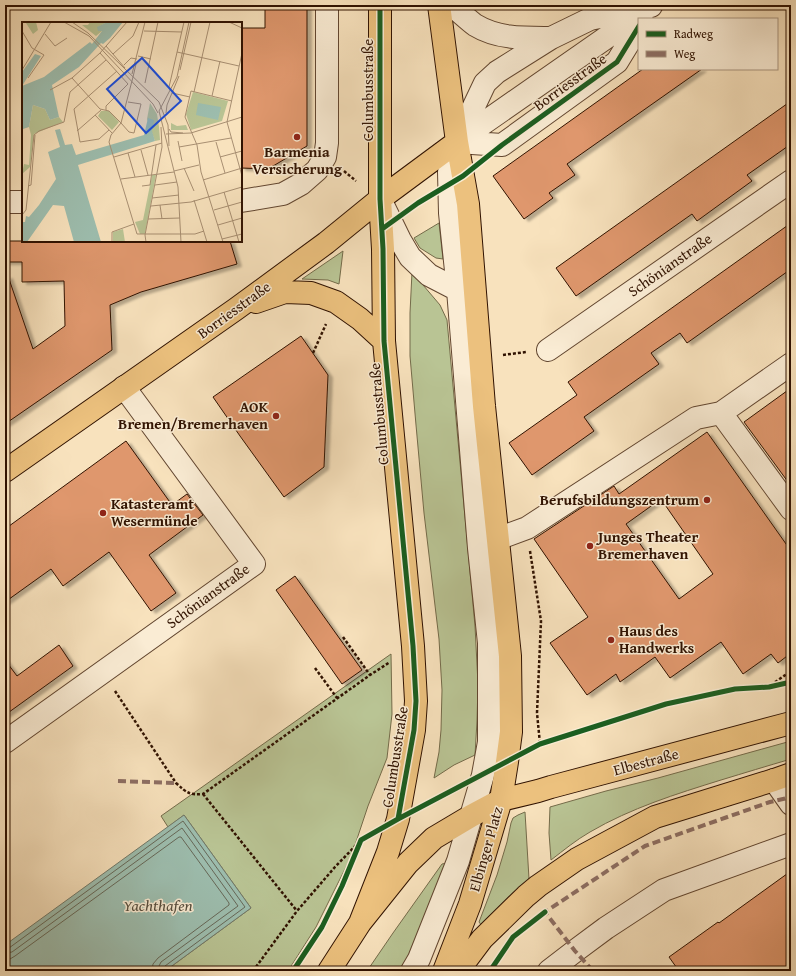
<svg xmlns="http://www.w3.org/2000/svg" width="796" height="976" font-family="'Gentium Book Plus',serif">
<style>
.green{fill:#b9c494;stroke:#746b4a}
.water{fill:#9dbeaf;stroke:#717969}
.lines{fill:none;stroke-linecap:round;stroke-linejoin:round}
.shore{stroke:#666858;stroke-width:1}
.building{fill:#df976d;stroke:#301201;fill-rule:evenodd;filter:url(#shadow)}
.minor-casing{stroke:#624630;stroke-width:24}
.major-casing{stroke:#301201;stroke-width:24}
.path{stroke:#301201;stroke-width:2.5;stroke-dasharray:3 2;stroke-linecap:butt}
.minor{stroke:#faecd4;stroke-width:22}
.major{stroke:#ecc17e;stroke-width:22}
.quiet{stroke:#8d6e63;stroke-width:4;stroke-dasharray:8 4;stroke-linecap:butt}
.cycleway-casing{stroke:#faecd4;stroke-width:8}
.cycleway{stroke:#1b5e20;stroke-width:5}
.poi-dot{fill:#8f2418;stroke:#faecd4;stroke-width:1.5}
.labels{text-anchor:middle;stroke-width:3;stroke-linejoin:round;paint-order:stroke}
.street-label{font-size:15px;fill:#301201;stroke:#faecd4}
.poi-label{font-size:15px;font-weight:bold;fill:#301201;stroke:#faecd4;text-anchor:start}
.water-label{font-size:16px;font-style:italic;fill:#564e3e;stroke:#faecd4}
.inset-river{fill:none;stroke:#9dbeaf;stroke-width:2}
.inset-road{fill:none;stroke:#a88f72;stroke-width:1}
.view{fill:#1d4ed8;fill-opacity:0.15;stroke:#1d4ed8;stroke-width:2}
.inset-edge{fill:none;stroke:#301201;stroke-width:2}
</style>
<defs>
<filter id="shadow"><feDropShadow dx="4.5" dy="2.5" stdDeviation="1" flood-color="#0004"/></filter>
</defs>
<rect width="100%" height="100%" fill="#f8e2bd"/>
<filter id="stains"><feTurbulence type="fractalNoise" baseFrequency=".005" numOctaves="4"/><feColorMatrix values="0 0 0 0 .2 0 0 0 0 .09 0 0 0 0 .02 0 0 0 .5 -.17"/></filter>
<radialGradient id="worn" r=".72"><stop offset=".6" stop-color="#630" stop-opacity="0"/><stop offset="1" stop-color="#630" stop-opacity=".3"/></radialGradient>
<!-- green -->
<path class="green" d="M439 223 443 259 436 258 420 248 414 238Z
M343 251 339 284 328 280 302 279Z
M412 272 440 305 447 320 475 626 478 684 477 721 475 755 454 765 434 778 439 752 441 730 442 690 439 639 424 513 416 425 410 356V313Z
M391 654 392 714 387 758 368 806 351 857 316 927 288 971H165L251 908 184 815 168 827 161 816Z
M791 741V759C767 766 744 773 721 780 676 794 631 808 590 832 576 840 564 850 551 860L549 833 550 807 606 791 658 778Z
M525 812 529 879 482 926 479 922 497 875 507 842 511 823 513 818 518 815Z
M447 863 403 971H367L393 933 442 864Z"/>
<!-- water -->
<path class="water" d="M184 815 251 908 165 971H5V945Z"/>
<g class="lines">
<!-- shore -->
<path class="shore" d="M5 948H9L183 821 245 907 165 966 163 968V971
M5 953 12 952 182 828 238 906 161 962 159 966 158 971
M5 959H10L15 956 179 837H181L229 903V905L158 958 153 964 152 971"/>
</g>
<!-- building -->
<path class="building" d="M265 5H307V146L268 169 241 168V28H265Z
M643 69H702L567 164 575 175 549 193 553 198 524 219 493 176Z
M791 101V144L747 175 752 181 697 221 692 214 576 296 556 268Z
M791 223V269L687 343 680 333 651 353 659 364 584 417 594 431 532 475 509 443 577 395 568 382Z
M5 241H230L237 264 141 292 110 305 112 350 5 424V277L8 276 33 349 65 326 64 281 22 282V262H5Z
M301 336 328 375 324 467 284 497 240 436 213 397Z
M791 388V486L744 422Z
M707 432 791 551V653L778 663 771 654 743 674 721 642 670 678 655 657 620 682 616 674 587 695 550 643 588 617 534 539 614 486 619 494ZM661 499 713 574 679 599 626 524Z
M126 441 172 505 187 494 203 515 149 555 176 593 151 611 109 552 63 586 51 569 5 602V529Z
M295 576 362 670 342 684 276 590Z
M59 645 73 666 5 715V660L17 676Z
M791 871V971H679L669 957 718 922 719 923Z"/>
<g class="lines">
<!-- minor casing -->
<g class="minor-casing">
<path id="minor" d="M451 5C459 11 467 19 475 25 498 39 524 38 551 38
M458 141 643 12
M457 142 502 145 617 62 639 26
M380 199 400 240 410 257 429 275 458 290
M241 201 283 194 301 184 317 170 325 157 327 143V5
M5 202H23
M548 350 791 181
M721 413 791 509
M497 539 527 528 696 418 721 413 791 364
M5 742 254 564 124 387
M774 780 791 804
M412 971 419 959 458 861 483 775 489 742V643L479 548 458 290 450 213 449 172 457 142 485 83 497 72 551 38 590 19 651 6
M549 971 575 951 606 928 664 890 791 844"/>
</g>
<!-- major casing -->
<g class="major-casing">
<path id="major" d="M439 5 457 142 468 204 484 406 510 656 511 732 507 762 501 800 470 904 444 971
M256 302 285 292 311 293 336 302 360 319 384 341
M5 471 236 309 326 243 380 199 457 142
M360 923 388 852 398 819 414 730 416 701 413 646 384 341 383 249 380 199V5
M329 971 360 923 408 863 434 838 471 816 501 800 538 791 551 787 791 723
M458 971 482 939 526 896 538 886 577 859 655 817 774 780 791 774"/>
</g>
<!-- path -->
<path class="path" d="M344 171 356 181
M313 353 326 324
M503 355 526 352
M530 551 541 621 537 713 540 744 666 704 735 689 769 687 791 682
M343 637 370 675
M315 668 337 698
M771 685 791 671
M115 691 176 783C187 793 189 795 203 794L370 675 390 662
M203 794 297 911
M253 971 297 911 335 867 361 840"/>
<!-- minor -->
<use href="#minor" class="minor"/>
<!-- major -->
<use href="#major" class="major"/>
<!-- quiet -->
<path class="quiet" d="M118 781 176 783
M593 971 575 951 545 912 645 846 770 802 787 798"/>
<!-- cycleway casing -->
<g class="cycleway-casing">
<path id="cycleway" d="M380 5V199L383 249 384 341 413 646 416 701 414 730 398 819
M382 229 418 203 463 176 502 145 617 62 639 26
M293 971 322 927 342 886 361 840 398 819 540 744 666 704 735 689 769 687 791 682
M490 971 513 937 545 912"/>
</g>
<!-- cycleway -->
<use href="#cycleway" class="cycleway"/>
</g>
<!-- markers -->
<g class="poi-dot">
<circle cx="297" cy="137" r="4"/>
<circle cx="276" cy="416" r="4"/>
<circle cx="707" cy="500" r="4"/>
<circle cx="103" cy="513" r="4"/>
<circle cx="590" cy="546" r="4"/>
<circle cx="611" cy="640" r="4"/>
</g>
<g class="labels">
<!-- street labels -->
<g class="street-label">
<text transform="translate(570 82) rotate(-36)" y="5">Borriesstraße</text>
<text transform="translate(368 90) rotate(-90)" y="5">Columbusstraße</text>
<text transform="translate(670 265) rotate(-35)" y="5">Schönianstraße</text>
<text transform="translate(234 310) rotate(-36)" y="5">Borriesstraße</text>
<text transform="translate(379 414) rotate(-95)" y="5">Columbusstraße</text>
<text transform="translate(208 596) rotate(-36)" y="5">Schönianstraße</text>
<text transform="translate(395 757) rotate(-81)" y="5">Columbusstraße</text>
<text transform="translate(646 762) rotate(-15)" y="5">Elbestraße</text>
<text transform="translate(486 849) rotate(-74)" y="5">Elbinger Platz</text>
</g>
<!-- poi labels -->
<g class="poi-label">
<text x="297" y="157" text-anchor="middle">Barmenia<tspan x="297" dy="17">Versicherung</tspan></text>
<text x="268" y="412" text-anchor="end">AOK<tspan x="268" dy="17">Bremen/Bremerhaven</tspan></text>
<text x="699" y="505" text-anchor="end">Berufsbildungszentrum</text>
<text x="111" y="509">Katasteramt<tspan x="111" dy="17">Wesermünde</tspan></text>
<text x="598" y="542">Junges Theater<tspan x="598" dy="17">Bremerhaven</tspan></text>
<text x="619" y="636">Haus des<tspan x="619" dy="17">Handwerks</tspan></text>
</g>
<!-- water labels -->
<g class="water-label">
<text x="158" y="911">Yachthafen</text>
</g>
</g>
<!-- overview -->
<g transform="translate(22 22)">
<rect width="220" height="220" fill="#f8e2bd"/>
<path d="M6 0H14L16 8 11 12 4 1ZM68 0H85L76 5 80 9 74 14 60 3H66ZM171 70 206 79 200 99 169 108 164 92ZM128 81 135 92 137 105 138 118 133 119 125 97ZM11 83 23 87 28 98 37 95 41 100 12 112 8 145 0 152 2 142 7 143 9 113 7 105ZM79 89H87L97 100 90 108 76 94ZM149 101 155 104 164 103 166 108H149ZM130 153H134L123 212H118L113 200 121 198ZM101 207 103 220H91V210Z" fill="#b9c494"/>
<path d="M85 0H101L88 16 81 22 79 21 57 45 30 63 37 95 28 98 23 87 11 83 7 105 1 107 0 119V64L22 55 68 20 70 22 80 9H76L75 5ZM13 32 19 34 0 64V50ZM176 81 199 85 196 98 174 93ZM126 96 132 98 130 109 133 119 56 143 79 220H52L42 184 31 183 5 220H0V200H3L4 194 7 195 17 183 34 157 26 130 38 125 33 108 38 107 43 123 50 122 54 133 122 113Z" fill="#9dbeaf"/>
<path class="inset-river" d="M0 79 27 68"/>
<path class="inset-road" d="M42 0 67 14 131 82 136 91M50 0 66 11 137 80 146 103 147 124M207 0 220 6M0 9 10 26 22 33 6 56M122 9 160 10M23 12 33 24 45 16M84 24 103 46M155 30 217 44M78 31 106 62 84 84V88M220 31 205 100 220 154M91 32 111 14 117 0M116 34 129 37M102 43 109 36 115 37M0 48 29 0M158 48 169 0M110 52 123 0M111 55 114 42M50 56 78 31 105 0M123 61 136 0M147 65 162 0M28 68 50 56 78 87 87 89 99 101 111 55M172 70 188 0M150 71 168 75M190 74 198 39M106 80 119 82 112 111 107 110 99 101 89 113 87 120 115 212H173L182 209M144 91 145 83 157 54M73 93 90 111M147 107 149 110 161 111M87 108 77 117 58 120 52 87 95 49M55 109 79 88M144 112 169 111 220 95M156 119 160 139M194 120 203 151M157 125 209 116M119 128 126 153M106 131 113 155M92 135 140 121M198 135 220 129M162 146 172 169M152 149 177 143M99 157 152 150M181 158 220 146M133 163 155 160M6 164 9 163 13 113M120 164 128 163 134 123M202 170 217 220M130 176 157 173M172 178 185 220M138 183 140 197M129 184 169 180 220 165M192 188 220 180M0 193 4 188 12 113 17 109 42 100 48 70 84 38M126 197 158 196M196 203 220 196M200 217 220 212M90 220V210L112 202M124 220 123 213 140 125 139 105M159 220 156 165 137 89 155 55 167 0M201 220 179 150 175 123 163 95 169 69 210 79"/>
<path class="view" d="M120 36 159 79 124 111 85 67Z"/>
<rect width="220" height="220" class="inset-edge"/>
</g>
<!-- margin -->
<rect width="796" height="976" fill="none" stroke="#f8e2bd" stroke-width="20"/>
<rect x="6" y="6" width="784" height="964" fill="none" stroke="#301201" stroke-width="2"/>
<rect x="10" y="10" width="776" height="956" fill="none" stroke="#301201"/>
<!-- legend -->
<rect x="638" y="18" width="140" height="52" fill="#faecd4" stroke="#a99580"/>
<rect x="646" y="31" width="20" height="6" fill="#1b5e20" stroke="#a99580"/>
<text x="674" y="38" font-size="12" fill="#301201">Radweg</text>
<rect x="646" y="51" width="20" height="6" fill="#8d6e63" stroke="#a99580"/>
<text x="674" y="58" font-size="12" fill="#301201">Weg</text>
<rect width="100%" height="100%" filter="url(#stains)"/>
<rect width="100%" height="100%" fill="url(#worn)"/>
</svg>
